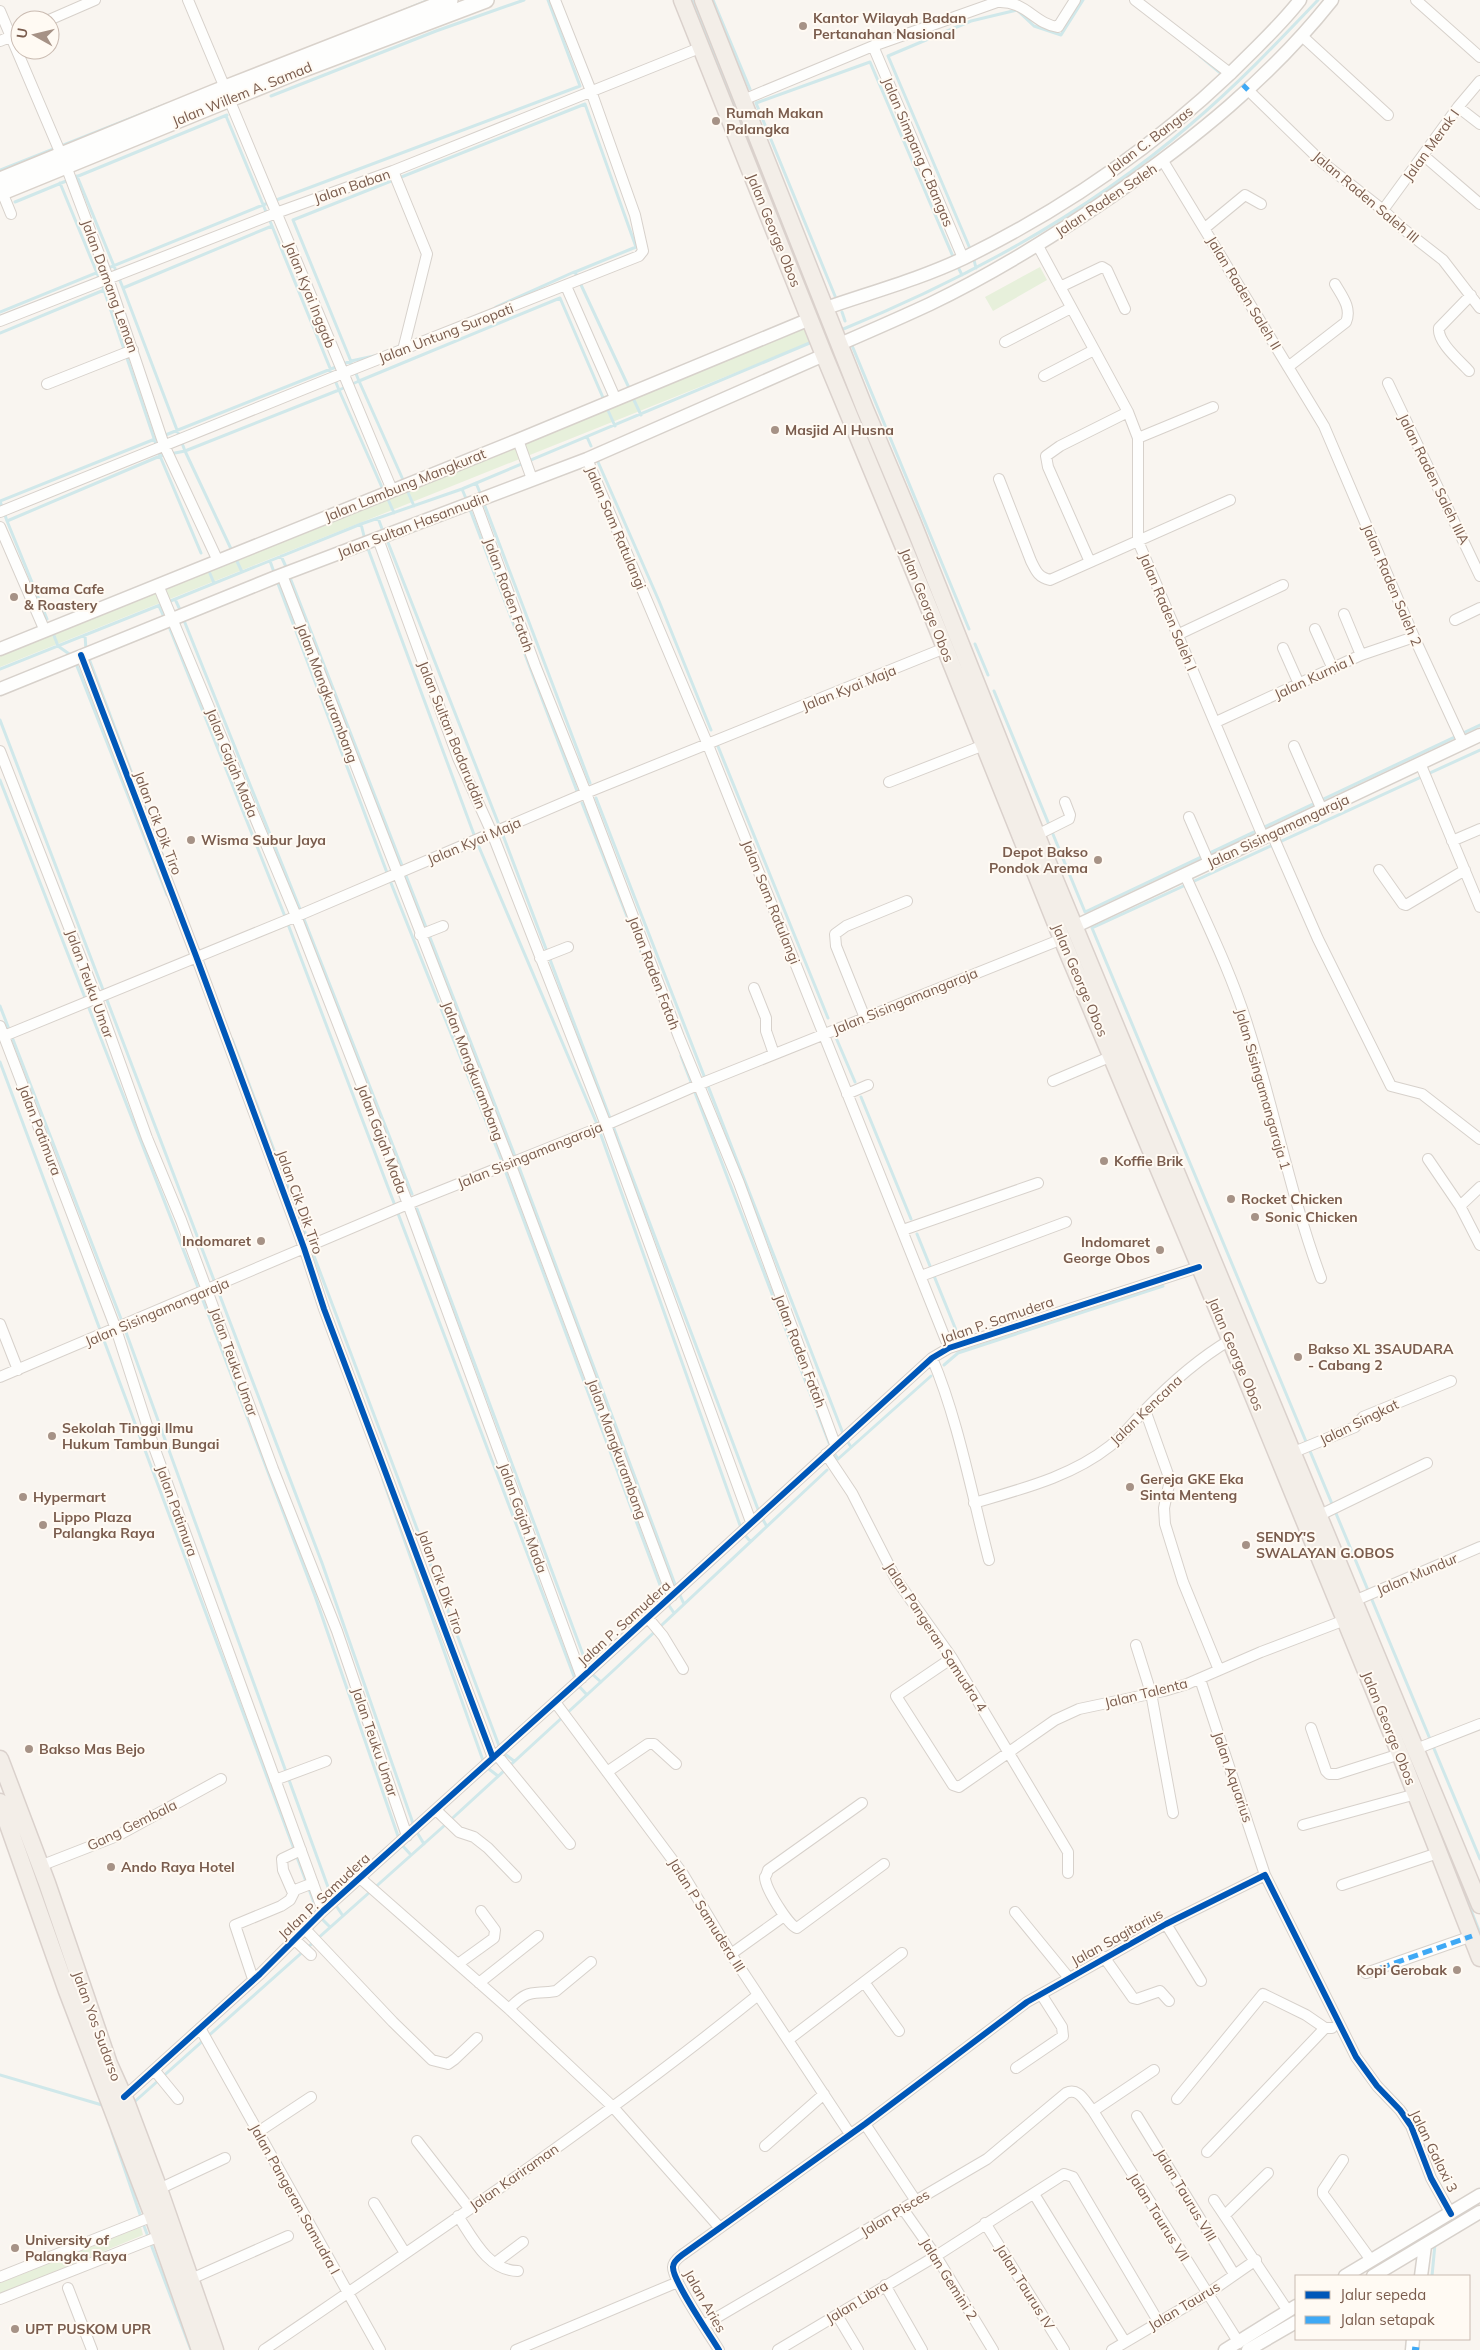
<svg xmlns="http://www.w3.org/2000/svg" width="1480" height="2350" font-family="Mulish,sans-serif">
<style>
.green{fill:#e7f0db}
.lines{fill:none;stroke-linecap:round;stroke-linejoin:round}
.stream{stroke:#d0e8ea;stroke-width:3}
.minor-casing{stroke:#d7d1cb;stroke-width:12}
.tertiary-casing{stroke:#d7d1cb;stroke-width:15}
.secondary-casing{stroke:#d9d2cb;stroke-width:18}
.primary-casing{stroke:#dad1cc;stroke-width:19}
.minor{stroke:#fefefd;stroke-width:10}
.tertiary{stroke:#fefefd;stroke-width:12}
.secondary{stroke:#fefefd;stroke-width:15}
.primary{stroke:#f3eee8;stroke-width:16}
.quiet{stroke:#3fa9f5;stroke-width:5;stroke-dasharray:10 5;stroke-linecap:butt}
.cycleway-casing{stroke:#fffaf3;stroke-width:9}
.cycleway{stroke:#0057b8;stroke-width:6}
.poi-dot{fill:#a69286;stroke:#fffaf3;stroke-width:2}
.labels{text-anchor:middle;stroke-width:4;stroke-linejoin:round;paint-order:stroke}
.poi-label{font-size:14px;font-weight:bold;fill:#7a5c4d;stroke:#fffaf3;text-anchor:start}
.street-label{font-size:14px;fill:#7a5c4d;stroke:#fffaf3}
</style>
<rect width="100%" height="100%" fill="#f9f5f0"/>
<!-- green -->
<path class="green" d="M1040 267 1047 280 993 311 985 297Z
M804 326 812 342 0 667V652Z
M141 2227 143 2235 0 2294V2283Z"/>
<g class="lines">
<!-- stream -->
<path class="stream" d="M692 0 877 462
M713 0 750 89
M380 20 429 0
M1200 56 1224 76
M271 96 436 31 524 0
M226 116 272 226
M0 170 167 104
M77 176 123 288
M60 183 104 290
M15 202 227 115
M971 251 888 56 971 21 1017 10 1034 26 1061 35 1083 0
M973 256 976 268
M957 265 962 275
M835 296 756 103 870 62 954 259
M496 307 574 272
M0 312 263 205 580 86 548 0
M842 312 845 321
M841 330C966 279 1088 213 1191 124 1236 86 1277 43 1318 0
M0 333 104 290 160 456 185 451 123 288 272 226 339 390 359 381 293 220 585 104 636 247 575 272 630 390
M851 343 969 629
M632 396 641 415
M606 406 615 426
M163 436 351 361 374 356
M587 437 591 446
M598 462 659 601 711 730
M404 482 359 381 560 298 604 400
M476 483 481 495
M406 488 414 506
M462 489 467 501
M387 497 394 513
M0 501 155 439
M0 501 7 521
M483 501 590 783
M469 507 577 791
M378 518 384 534
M361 524 365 540
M387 540 501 830 759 1512
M367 546 476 840 597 1124 741 1528
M232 551 185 451 339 390 384 492
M281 556 287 569
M235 557 242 572
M270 561 275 575
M208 569 214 583
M289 575 513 1151 676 1587
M277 581 389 878 501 1159
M175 599 181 612
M168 602 361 524 462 489 812 342
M159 606 165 619
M183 618 302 914 412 1194
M47 619 7 521 160 456 201 553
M168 624 286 919 575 1679
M53 633 58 646 72 656
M85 635 86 650
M975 644 988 675
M88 656 168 870
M75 661 167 895
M0 669 160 605
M994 691 1085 912 1480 725
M0 720 322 1563 415 1829 424 1844
M717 744 828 1018
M1480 750 1092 928 1480 1859
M0 780 199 1290 315 1596 399 1839
M596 798 844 1436 851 1447
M582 803 655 987
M0 1006 123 1324 332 1898
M834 1033 855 1082
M232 1039 501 1751 514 1761
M681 1056 831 1448 838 1459 931 1376
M0 1062 319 1916 330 1927
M861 1097 911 1219
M506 1173 666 1601 674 1613
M417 1209 588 1668
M917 1234 956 1330 957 1337
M944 1365 958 1353 1163 1286
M383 1480 485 1766 498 1776
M762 1518 766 1525
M744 1534 750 1541
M679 1593 684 1604
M591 1673 601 1682
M578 1685 587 1695
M1421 1783 1480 1933
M401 1844 411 1855
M335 1904 343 1916
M0 2075 102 2105
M132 2104 445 1825 615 1669 827 1470
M112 2132 144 2226 191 2350
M1432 2276 1435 2244"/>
<!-- minor casing -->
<g class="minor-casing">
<path id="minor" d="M188 0 225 88
M1135 0 1231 74
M1416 0 1480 57
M0 11 66 166 108 278 164 445 218 561
M49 20 95 0
M1302 36 1388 115
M0 41 20 33
M873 46 963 258
M1248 90 1322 162 1383 210 1402 228 1443 260 1480 308
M229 99 392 490
M743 100 873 46 997 2C1026 0 1034 24 1058 27L1075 0
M1458 107 1480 124
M1423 155 1480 204
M1163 161 1324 426 1414 637 1463 743
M393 171 427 254 403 350 406 348
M2 192 11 214
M1383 210 1458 107 1480 81
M1205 228 1245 195 1261 204
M1038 246 1128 412 1138 438V541L1264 839
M566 286 616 400
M1060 287 1102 267 1107 270 1125 309
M0 321 276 213 393 171 702 47
M1005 342 1071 308
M1288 367 1346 322C1352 308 1342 296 1335 284
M1469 371C1460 361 1437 342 1439 328L1471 295
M1044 376 1094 350
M1388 383 1480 576
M47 384 133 350
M1138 438 1213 407
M518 440 532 479
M587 459 708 745 949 1348
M999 479 1031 561C1036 571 1038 577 1050 580L1230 500
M475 501 535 665 586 793 679 1037 739 1183 835 1444
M0 512 356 368 639 256 643 251 635 215 591 91 555 0
M0 527 45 631
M378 539 458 758 492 833 606 1125 751 1522
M1090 562 1048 467 1046 456 1060 446 1128 412
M282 575 510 1163 672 1596
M158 585 296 916 408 1204 582 1678
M1344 614 1361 655
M1455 620 1480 608
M1315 629 1333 669
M1177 635 1283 585
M1283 648 1299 684
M81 655 196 956 304 1248 324 1309 493 1758
M1216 722 1361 655 1414 637
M1294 746 1322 810
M0 751 97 999 147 1138 181 1220 273 1469 337 1631 407 1836
M1420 763 1480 907
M889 782 984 745
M1189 817 1209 863
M1272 834 1318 939 1391 1086 1422 1094 1480 1139
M1037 835 1069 819 1070 815 1065 802
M1452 841 1480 829
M1379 870 1403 904 1406 905 1465 870
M1185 875C1208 926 1233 977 1249 1030 1275 1112 1291 1197 1321 1278
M420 935 443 926
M540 958 568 947
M754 988 766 1018V1031L774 1054
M865 1018 836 946 835 934 846 926 907 901
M0 1026 116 1329 154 1447 323 1911
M4 1036 302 914 586 793 945 648
M1053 1081 1112 1056
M847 1094 868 1085
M1428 1159 1460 1206 1480 1245
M1460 1206 1480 1187
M903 1230 1038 1183
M921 1276 1066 1222
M0 1324 18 1370
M932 1358C958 1419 972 1495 989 1560
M0 1377 408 1204 606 1125 700 1084 1062 939
M1145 1410 1170 1480 1164 1508 1165 1524 1183 1582 1219 1670
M1294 1452 1355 1427 1363 1417 1451 1381
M826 1454 852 1493 896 1579 952 1658 1068 1852V1873
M974 1503C1021 1489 1071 1477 1110 1446 1123 1436 1133 1422 1145 1410 1170 1384 1198 1359 1230 1340
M1320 1515 1427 1463
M1354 1601 1480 1547
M648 1618 663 1636 683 1669
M1136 1645 1151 1693 1173 1813
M952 1658 896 1696 953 1785 959 1787 1055 1720 1079 1709 1164 1691 1187 1684 1261 1652 1345 1620
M1200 1679 1265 1875
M555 1702 683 1874 731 1954 850 2134
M1311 1728 1326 1771 1329 1774H1337L1400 1754
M1416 1749 1480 1724
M497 1755 570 1844
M607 1772 648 1744H654L676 1764
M275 1780 326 1761
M862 1803 768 1870C768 1871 766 1876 765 1877 765 1888 788 1925 797 1928L884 1864
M436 1810 459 1832 474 1837 488 1848 516 1877
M1303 1825 1416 1794
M40 1866 117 1836 221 1779
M360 1878 509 2009 613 2107 720 2228
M1342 1885 1438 1853
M293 1893 283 1870 282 1859 301 1850
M1015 1912 1069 1978
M1166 1924 1201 1981
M305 1929 393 2022 432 2060 448 2064 455 2059 477 2038
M295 1940 311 1955
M731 1954 784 1916
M1104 1957 1133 1998 1137 1999 1160 1991 1169 2001
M458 1964 494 1938 495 1930 481 1911
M1366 1973 1472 1936
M253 1979 235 1925 281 1906 290 1900 295 1890 313 1883
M864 1982 899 2031
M479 1983 538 1936
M509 2009C529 1988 531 1995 556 1991L591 1962
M200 2028 380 2350
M788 2040 902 1953
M1016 2068 1063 2036 1062 2027 1041 1994
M155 2071 178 2099
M124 2097 260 1974 323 1911 576 1683 932 1358 949 1348 1199 1267
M1177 2099 1263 1994 1306 2015 1325 2028
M1093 2111 1154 2070
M1137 2116 1234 2274
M865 2124 916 2201
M258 2132 311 2097
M417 2141 469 2208
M765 2146 824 2094
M1207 2152 1325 2028H1332
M1343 2160 1323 2190V2194L1371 2260
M159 2189 225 2158
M1034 2194 1125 2342
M1214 2200 1288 2311
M374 2203 405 2253
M903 2209 936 2256 993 2350
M1225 2215 1268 2173
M458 2216C472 2237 488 2271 518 2271
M985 2223 1064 2350
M495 2263 523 2242
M0 2277 153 2216
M191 2279 288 2236
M885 2285 922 2350
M68 2288 92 2350
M0 2299 160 2236
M837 2315 858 2350
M704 2325 987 2159 1066 2093C1079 2087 1085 2102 1093 2111L1239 2343
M264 2350C431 2236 600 2123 758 1995
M516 2350 678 2282
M719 2350C710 2335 672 2280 673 2267 673 2262 678 2258 682 2255L865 2124 1027 2002 1166 1924 1265 1875 1356 2057 1377 2086 1400 2110 1411 2126 1431 2178 1451 2214
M778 2350 936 2256 1064 2174 1073 2177 1158 2321
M1112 2350 1207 2294 1256 2260"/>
</g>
<!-- tertiary casing -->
<g class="tertiary-casing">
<path id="tertiary" d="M826 308C872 292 920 279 964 258 1072 205 1173 133 1257 47 1272 32 1287 17 1300 0
M840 344C870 331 900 318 930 304 994 273 1054 236 1112 196 1193 140 1270 78 1332 0
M0 649 518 440 810 319
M0 689 276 577 587 459 824 355
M1076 926 1480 735
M1345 2276 1480 2195
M1373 2276 1480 2212
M1421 2276 1425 2246
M1225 2350 1296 2306
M1248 2350 1296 2322
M1412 2350 1413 2339"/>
</g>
<!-- secondary casing -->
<g class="secondary-casing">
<path id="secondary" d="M0 180 215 92 450 0
M0 193 301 70 486 0"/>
</g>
<!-- primary casing -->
<g class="primary-casing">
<path id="primary" d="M682 0 824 355 925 598 1062 939 1220 1315 1400 1754 1480 1958
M703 0 865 409 912 521 1041 846 1480 1905
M0 1759 47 1883 109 2064 127 2104 159 2189 215 2350
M0 1802 67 1991 153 2216 200 2350"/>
</g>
<!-- minor -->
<use href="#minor" class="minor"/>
<!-- tertiary -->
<use href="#tertiary" class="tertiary"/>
<!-- secondary -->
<use href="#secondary" class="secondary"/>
<!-- primary -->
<use href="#primary" class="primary"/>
<!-- quiet -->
<path class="quiet" d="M1243 85 1248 90
M1366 1973 1472 1936
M1412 2349 1419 2350"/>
<!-- cycleway casing -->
<g class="cycleway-casing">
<path id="cycleway" d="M81 655 196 956 304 1248 324 1309 493 1758
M124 2097 260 1974 323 1911 576 1683 932 1358 949 1348 1199 1267
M719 2350C710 2335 672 2280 673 2267 673 2262 678 2258 682 2255L865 2124 1027 2002 1166 1924 1265 1875 1356 2057 1377 2086 1400 2110 1411 2126 1431 2178 1451 2214"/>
</g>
<!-- cycleway -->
<use href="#cycleway" class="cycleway"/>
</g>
<!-- markers -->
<g class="poi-dot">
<circle cx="803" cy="26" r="5"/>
<circle cx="716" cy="121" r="5"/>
<circle cx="775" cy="430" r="5"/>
<circle cx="14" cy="597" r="5"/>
<circle cx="191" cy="840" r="5"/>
<circle cx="1098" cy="860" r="5"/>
<circle cx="1104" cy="1161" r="5"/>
<circle cx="1231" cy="1199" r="5"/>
<circle cx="1255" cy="1217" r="5"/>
<circle cx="261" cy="1241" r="5"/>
<circle cx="1160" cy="1250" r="5"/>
<circle cx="1298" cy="1357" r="5"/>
<circle cx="52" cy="1436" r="5"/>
<circle cx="1130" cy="1487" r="5"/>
<circle cx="23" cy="1497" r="5"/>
<circle cx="43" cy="1525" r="5"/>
<circle cx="1246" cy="1545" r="5"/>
<circle cx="29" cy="1749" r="5"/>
<circle cx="111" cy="1867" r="5"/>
<circle cx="1457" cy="1970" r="5"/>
<circle cx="15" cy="2248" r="5"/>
<circle cx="15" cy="2329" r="5"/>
</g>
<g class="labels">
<!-- poi labels -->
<g class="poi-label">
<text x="813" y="23">Kantor Wilayah Badan<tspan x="813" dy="16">Pertanahan Nasional</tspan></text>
<text x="726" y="118">Rumah Makan<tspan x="726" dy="16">Palangka</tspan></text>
<text x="785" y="435">Masjid Al Husna</text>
<text x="24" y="594">Utama Cafe<tspan x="24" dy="16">&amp; Roastery</tspan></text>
<text x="201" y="845">Wisma Subur Jaya</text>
<text x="1088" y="857" text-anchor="end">Depot Bakso<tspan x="1088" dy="16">Pondok Arema</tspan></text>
<text x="1114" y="1166">Koffie Brik</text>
<text x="1241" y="1204">Rocket Chicken</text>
<text x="1265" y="1222">Sonic Chicken</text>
<text x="251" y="1246" text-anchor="end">Indomaret</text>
<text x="1150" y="1247" text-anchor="end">Indomaret<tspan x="1150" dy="16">George Obos</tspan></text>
<text x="1308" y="1354">Bakso XL 3SAUDARA<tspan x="1308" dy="16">- Cabang 2</tspan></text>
<text x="62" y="1433">Sekolah Tinggi Ilmu<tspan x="62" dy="16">Hukum Tambun Bungai</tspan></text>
<text x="1140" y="1484">Gereja GKE Eka<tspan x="1140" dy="16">Sinta Menteng</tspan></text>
<text x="33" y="1502">Hypermart</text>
<text x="53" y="1522">Lippo Plaza<tspan x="53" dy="16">Palangka Raya</tspan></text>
<text x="1256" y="1542">SENDY'S<tspan x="1256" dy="16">SWALAYAN G.OBOS</tspan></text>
<text x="39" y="1754">Bakso Mas Bejo</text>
<text x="121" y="1872">Ando Raya Hotel</text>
<text x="1447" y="1975" text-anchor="end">Kopi Gerobak</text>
<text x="25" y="2245">University of<tspan x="25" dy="16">Palangka Raya</tspan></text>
<text x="25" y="2334">UPT PUSKOM UPR</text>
</g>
<!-- street labels -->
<g class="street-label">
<text transform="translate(242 94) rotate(-22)" y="5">Jalan Willem A. Samad</text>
<text transform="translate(1150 140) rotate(-37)" y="5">Jalan C. Bangas</text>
<text transform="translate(1431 145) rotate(-54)" y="5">Jalan Merak I</text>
<text transform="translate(918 152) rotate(67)" y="5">Jalan Simpang C.Bangas</text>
<text transform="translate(352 186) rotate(-19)" y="5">Jalan Baban</text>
<text transform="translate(1366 197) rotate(40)" y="5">Jalan Raden Saleh III</text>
<text transform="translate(1106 200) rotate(-34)" y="5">Jalan Raden Saleh</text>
<text transform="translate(774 230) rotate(68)" y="5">Jalan George Obos</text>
<text transform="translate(110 286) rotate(70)" y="5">Jalan Damang Leman</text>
<text transform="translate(1244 293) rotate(59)" y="5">Jalan Raden Saleh II</text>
<text transform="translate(310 295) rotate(68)" y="5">Jalan Kyai Inggab</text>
<text transform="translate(446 333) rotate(-21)" y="5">Jalan Untung Suropati</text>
<text transform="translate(1434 479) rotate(64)" y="5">Jalan Raden Saleh IIIA</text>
<text transform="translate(405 485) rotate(-22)" y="5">Jalan Lambung Mangkurat</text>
<text transform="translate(413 525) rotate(-21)" y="5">Jalan Sultan Hasannudin</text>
<text transform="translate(616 528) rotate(67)" y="5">Jalan Sam Ratulangi</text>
<text transform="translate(1392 585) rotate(67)" y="5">Jalan Raden Saleh 2</text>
<text transform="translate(509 595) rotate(70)" y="5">Jalan Raden Fatah</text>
<text transform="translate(927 605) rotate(68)" y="5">Jalan George Obos</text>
<text transform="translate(1168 612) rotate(67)" y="5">Jalan Raden Saleh I</text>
<text transform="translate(1314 677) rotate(-25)" y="5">Jalan Kurnia I</text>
<text transform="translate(849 688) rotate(-22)" y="5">Jalan Kyai Maja</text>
<text transform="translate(327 693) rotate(69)" y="5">Jalan Mangkurambang</text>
<text transform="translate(452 735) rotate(68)" y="5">Jalan Sultan Badaruddin</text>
<text transform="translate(232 763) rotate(68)" y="5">Jalan Gajah Mada</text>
<text transform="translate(158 823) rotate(69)" y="5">Jalan Cik Dik Tiro</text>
<text transform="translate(1278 831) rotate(-25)" y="5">Jalan Sisingamangaraja</text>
<text transform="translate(474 841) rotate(-23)" y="5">Jalan Kyai Maja</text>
<text transform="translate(771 902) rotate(68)" y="5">Jalan Sam Ratulangi</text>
<text transform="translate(654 973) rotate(69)" y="5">Jalan Raden Fatah</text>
<text transform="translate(1080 980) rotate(67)" y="5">Jalan George Obos</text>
<text transform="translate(90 984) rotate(70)" y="5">Jalan Teuku Umar</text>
<text transform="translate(905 1001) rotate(-22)" y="5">Jalan Sisingamangaraja</text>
<text transform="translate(473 1071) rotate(69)" y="5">Jalan Mangkurambang</text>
<text transform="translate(1263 1089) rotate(74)" y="5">Jalan Sisingamangaraja 1</text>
<text transform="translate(40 1130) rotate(69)" y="5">Jalan Patimura</text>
<text transform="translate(382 1139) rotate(69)" y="5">Jalan Gajah Mada</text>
<text transform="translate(530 1155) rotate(-22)" y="5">Jalan Sisingamangaraja</text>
<text transform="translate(300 1202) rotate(70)" y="5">Jalan Cik Dik Tiro</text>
<text transform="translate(157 1312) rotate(-23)" y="5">Jalan Sisingamangaraja</text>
<text transform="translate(997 1320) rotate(-19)" y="5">Jalan P. Samudera</text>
<text transform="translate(800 1351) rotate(69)" y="5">Jalan Raden Fatah</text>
<text transform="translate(1236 1354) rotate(67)" y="5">Jalan George Obos</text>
<text transform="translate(234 1362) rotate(70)" y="5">Jalan Teuku Umar</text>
<text transform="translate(1146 1410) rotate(-44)" y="5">Jalan Kencana</text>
<text transform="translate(1359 1422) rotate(-26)" y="5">Jalan Singkat</text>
<text transform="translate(617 1449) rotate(70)" y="5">Jalan Mangkurambang</text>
<text transform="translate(177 1511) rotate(70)" y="5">Jalan Patimura</text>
<text transform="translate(523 1518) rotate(70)" y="5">Jalan Gajah Mada</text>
<text transform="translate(1417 1574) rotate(-23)" y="5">Jalan Mundur</text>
<text transform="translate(441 1582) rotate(70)" y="5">Jalan Cik Dik Tiro</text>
<text transform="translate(624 1623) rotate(-42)" y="5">Jalan P. Samudera</text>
<text transform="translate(936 1637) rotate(57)" y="5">Jalan Pangeran Samudra 4</text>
<text transform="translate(1146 1693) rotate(-14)" y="5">Jalan Talenta</text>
<text transform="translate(1389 1728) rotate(68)" y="5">Jalan George Obos</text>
<text transform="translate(375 1742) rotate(71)" y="5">Jalan Teuku Umar</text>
<text transform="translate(1233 1777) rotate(71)" y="5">Jalan Aquarius</text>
<text transform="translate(132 1825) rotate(-26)" y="5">Gang Gembala</text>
<text transform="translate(324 1896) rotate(-43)" y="5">Jalan P. Samudera</text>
<text transform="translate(707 1915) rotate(58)" y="5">Jalan P Samudera III</text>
<text transform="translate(1117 1937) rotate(-29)" y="5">Jalan Sagitarius</text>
<text transform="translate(97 2026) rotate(70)" y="5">Jalan Yos Sudarso</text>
<text transform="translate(1434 2151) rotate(64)" y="5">Jalan Galaxi 3</text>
<text transform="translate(514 2177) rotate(-35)" y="5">Jalan Kariraman</text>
<text transform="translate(1186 2195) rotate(59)" y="5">Jalan Taurus VIII</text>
<text transform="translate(295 2199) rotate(61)" y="5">Jalan Pangeran Samudra I</text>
<text transform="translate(895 2213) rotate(-31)" y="5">Jalan Pisces</text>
<text transform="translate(1159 2217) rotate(58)" y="5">Jalan Taurus VII</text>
<text transform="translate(949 2279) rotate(58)" y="5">Jalan Gemini 2</text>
<text transform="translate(1025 2287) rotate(58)" y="5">Jalan Taurus IV</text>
<text transform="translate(705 2301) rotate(60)" y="5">Jalan Aries</text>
<text transform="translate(857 2302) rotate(-31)" y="5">Jalan Libra</text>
<text transform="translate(1184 2306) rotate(-31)" y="5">Jalan Taurus</text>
</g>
</g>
<!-- legend -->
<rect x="1295" y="2275" width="175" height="65" fill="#fffaf3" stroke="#cabbb1"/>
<rect x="1305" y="2291" width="25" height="8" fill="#0057b8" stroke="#cabbb1"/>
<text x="1340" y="2300" font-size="15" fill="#7a5c4d">Jalur sepeda</text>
<rect x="1305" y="2316" width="25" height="8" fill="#3fa9f5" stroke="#cabbb1"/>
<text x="1340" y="2325" font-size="15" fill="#7a5c4d">Jalan setapak</text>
<!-- north arrow -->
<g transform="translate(35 35) rotate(278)"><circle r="24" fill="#fffaf3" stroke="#cabbb1"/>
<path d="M0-4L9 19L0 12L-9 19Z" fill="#a69286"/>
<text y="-8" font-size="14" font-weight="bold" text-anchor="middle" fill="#7a5c4d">U</text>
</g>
</svg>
